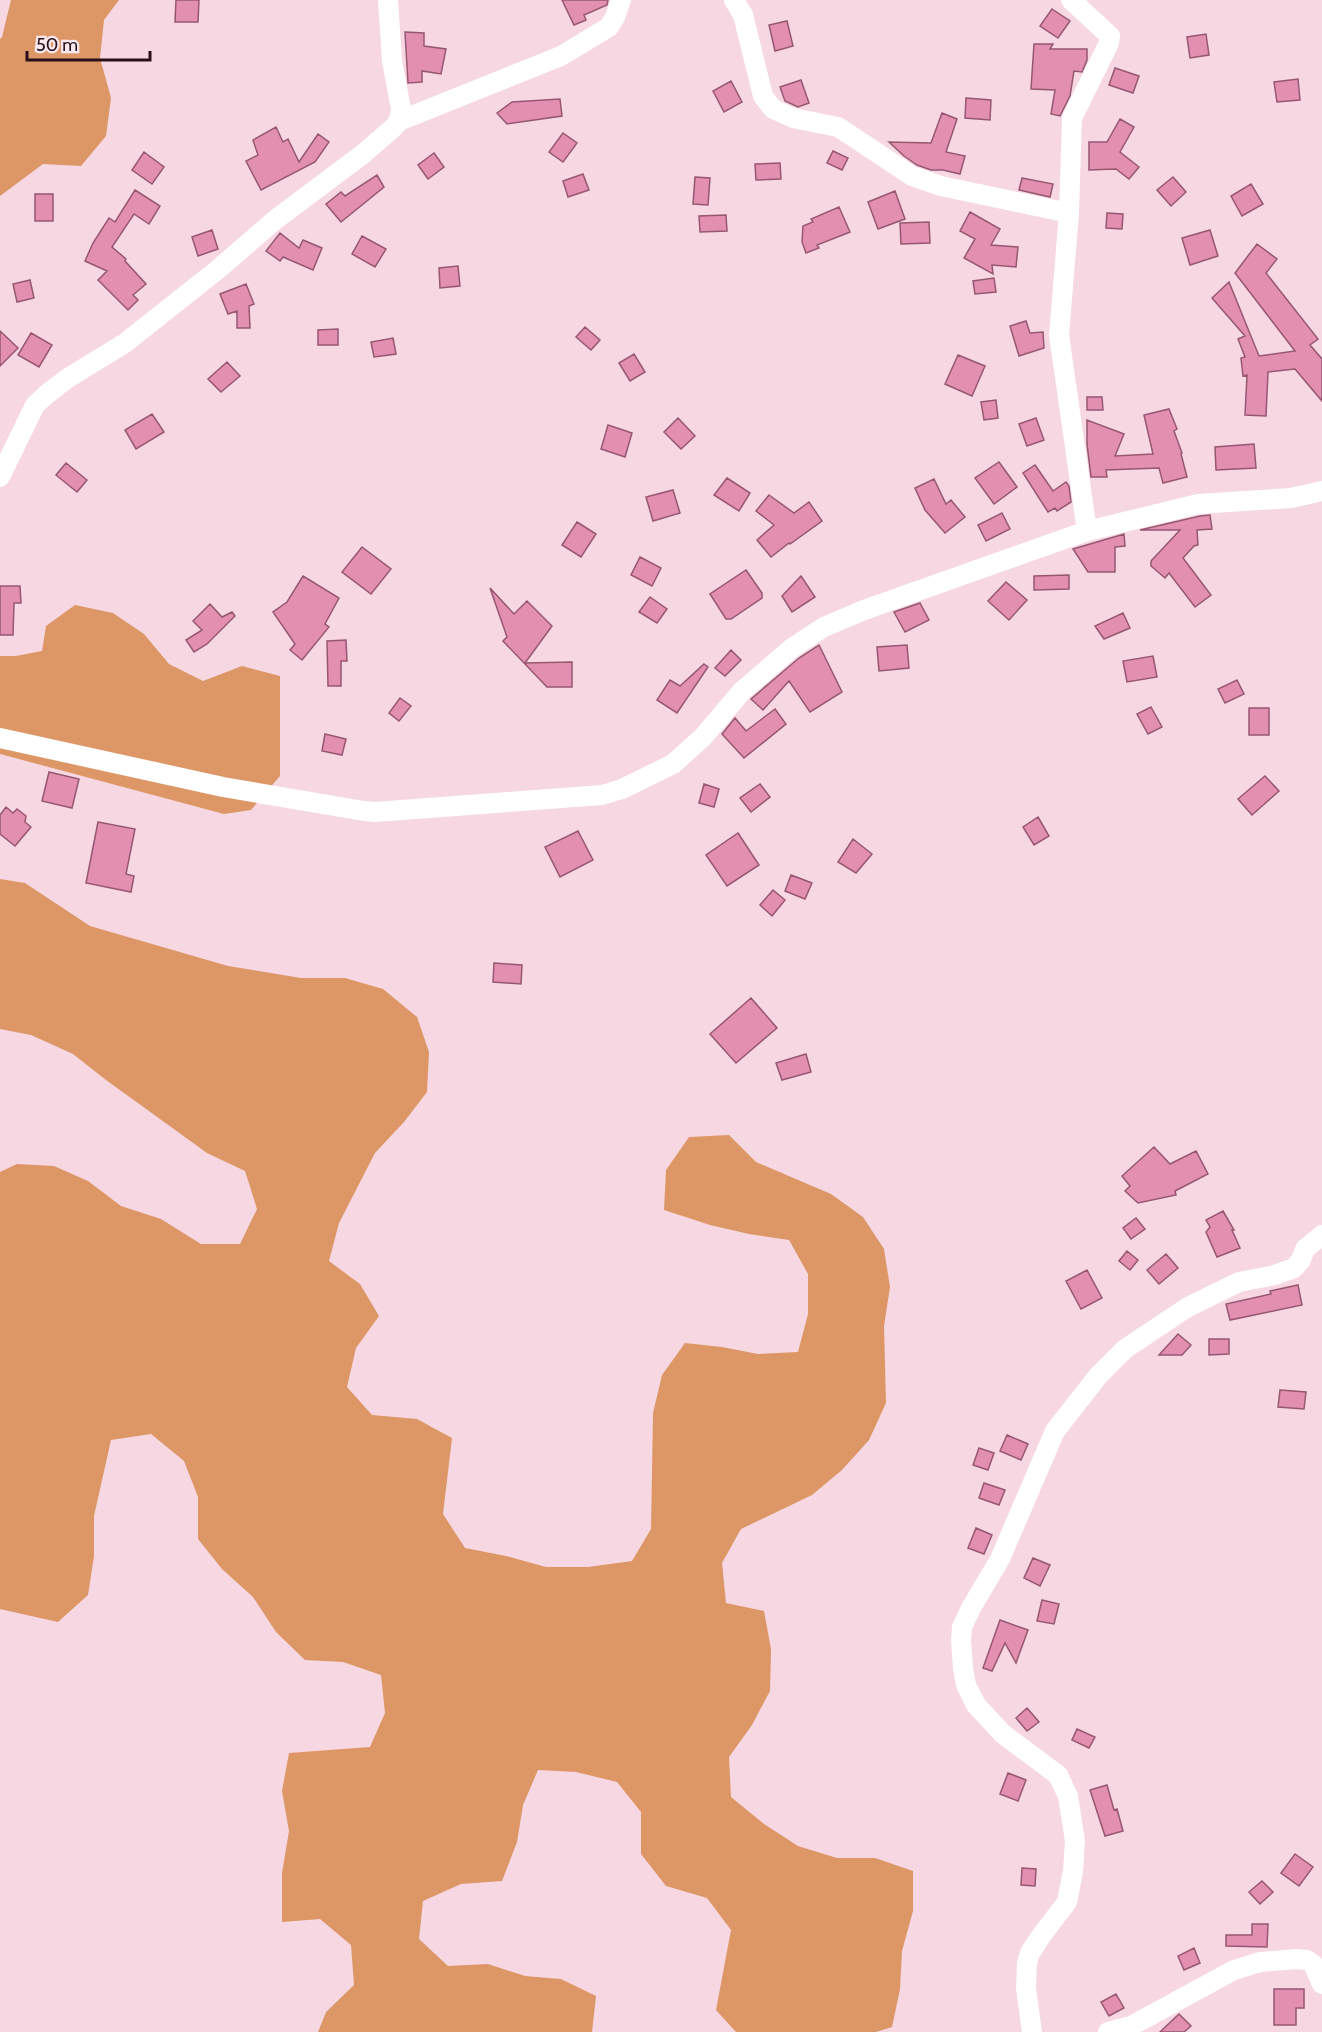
<svg xmlns="http://www.w3.org/2000/svg" width="1322" height="2032" font-family="Cabin,sans-serif">
<style>
.forest{fill:#dd9766}
.building{fill:#e390b0;stroke:#975771;stroke-width:1.5}
.lines{fill:none;stroke-linecap:round;stroke-linejoin:round}
.minor{stroke:#fff;stroke-width:20}
</style>
<rect width="100%" height="100%" fill="#f6d7e2"/>
<!-- forest -->
<path class="forest" d="M11 0H119L104 20 100 58 111 98 106 136 81 166 43 164 0 196V39L2 37Z
M75 605 113 613 144 634 169 664 203 681 242 666 280 676V776L251 810 224 814 0 754V656H16L42 651 46 626Z
M0 879 25 883 90 926 228 966 301 978H345L383 989 417 1017 429 1052 427 1092 404 1122 375 1153 339 1223 329 1261 360 1284 379 1316 356 1348 347 1387 372 1415 417 1419 452 1438 443 1514 465 1548 506 1556 546 1567H588L632 1561 651 1529 653 1413 662 1375 685 1343 722 1347 758 1354 798 1352 808 1314V1274L789 1240 749 1234 710 1225 664 1210 666 1170 689 1137 729 1135 756 1162 831 1194 863 1217 884 1249 890 1287 884 1326 886 1403 869 1440 842 1470 812 1495 741 1529 722 1563 726 1603 764 1611 771 1649 770 1691 752 1725 729 1757 731 1797 764 1824 798 1846 837 1858H875L913 1871V1911L902 1951 900 1989 892 2027 876 2032H736L716 2010 731 1930 707 1898 666 1886 641 1854V1812L617 1782 576 1772 538 1770 523 1805 517 1842 502 1881 461 1884 423 1901 419 1939 448 1966 488 1964 525 1976 561 1979 596 1996 592 2032H318L326 2012 354 1985 351 1945 320 1919 282 1922V1873L289 1831 282 1791 289 1753 370 1747 385 1713 381 1675 343 1662 305 1660 276 1632 253 1597 222 1569 198 1539V1497L184 1461 151 1434 111 1440 94 1516V1556L88 1595 58 1622 0 1609V1172L17 1164 54 1166 88 1181 121 1206 161 1219 201 1244H240L257 1209 245 1171 207 1153 106 1080 73 1054 31 1035 0 1029Z"/>
<!-- building -->
<path class="building" d="M176 0H199L198 22H175Z
M562 0H608L607 5 584 15 586 20 574 25Z
M1052 9 1070 21 1058 38 1040 26Z
M787 21 793 46 775 51 769 25Z
M405 32 424 33V46L446 49 441 74 422 71V82L408 83Z
M1206 34 1209 55 1190 58 1187 37Z
M1034 44H1053L1050 49H1087V60L1082 72 1074 71 1070 96 1060 116 1051 114 1055 90 1031 89Z
M1115 68 1139 76 1133 93 1109 85Z
M1298 79 1300 100 1277 102 1274 82Z
M801 80 809 103 798 107 785 101 780 87Z
M731 81 742 102 724 112 713 91Z
M966 98 991 100 990 120 965 118Z
M560 99 562 116 507 124 497 113 512 102Z
M942 113 957 119 946 152 965 156 960 174 943 170H931L917 165 904 156 889 142 931 143Z
M1120 119 1134 127 1120 152 1139 167 1129 179 1116 169 1089 170V142H1107Z
M276 127 283 142 288 139 299 162 318 134 329 142 315 162 261 190 246 161 258 155 253 140Z
M563 133 577 143 563 162 549 152Z
M833 151 848 158 842 170 827 163Z
M144 152 164 167 152 184 132 170Z
M434 153 444 167 428 179 418 165Z
M780 163 781 179 756 180 755 164Z
M583 174 589 190 568 197 563 181Z
M377 175 384 187 341 222 326 204 341 192 345 196Z
M695 177 710 178 708 205 693 204Z
M1173 177 1186 192 1171 206 1157 190Z
M1022 178 1053 184 1050 197 1019 190Z
M1251 184 1263 204 1242 216 1231 196Z
M135 190 160 206 149 224 134 214 112 247 126 259 125 261 146 284 133 295 138 300 128 310 98 280 107 271 85 261 93 243 109 218 115 222Z
M895 191 905 219 878 229 868 202Z
M35 194H53V221H35Z
M839 207 850 232 817 245 819 248 806 253 802 242 803 226 813 222 811 219Z
M970 212 1000 229 991 245 1018 247 1016 267 992 265 993 274 964 258 975 239 960 231Z
M1107 213 1123 214 1122 229 1106 228Z
M726 215 727 231 700 232 699 216Z
M929 222 930 243 901 244 900 223Z
M212 230 218 249 198 256 192 237Z
M1210 230 1218 256 1190 265 1182 238Z
M280 233 299 248 303 240 322 248 313 270 283 257 280 261 266 251Z
M362 236 386 249 375 267 352 254Z
M1257 244 1277 259 1266 273 1318 339 1310 345 1322 359V401L1295 369 1268 372 1266 416 1245 415 1247 375 1243 376 1241 358 1245 357 1238 339 1245 336 1212 298 1229 282 1259 356 1295 351 1235 273Z
M458 266 460 286 440 288 439 268Z
M994 278 996 292 975 294 973 281Z
M30 280 34 298 17 302 13 284Z
M246 284 254 304 249 306 250 328H237V311L228 314 220 294Z
M1026 321 1030 333 1043 332 1044 348 1019 356 1010 326Z
M585 327 600 340 591 350 576 337Z
M338 329V345H318V330Z
M0 331 18 348 0 366Z
M31 333 52 345 39 367 18 355Z
M393 338 396 354 374 357 371 342Z
M634 354 645 372 630 381 619 363Z
M958 355 985 366 972 396 945 384Z
M227 362 240 376 221 392 208 379Z
M1087 397H1102L1103 410H1087Z
M996 400 998 418 984 420 981 402Z
M1169 409 1177 429 1174 431 1182 453 1181 454 1187 477 1163 483 1159 468 1106 470 1107 477H1091L1087 444V420L1124 434 1115 456 1153 454 1144 415Z
M152 414 164 432 136 449 125 430Z
M678 418 695 436 681 449 664 432Z
M1036 418 1044 440 1027 446 1019 424Z
M608 425 632 433 625 457 601 449Z
M1254 444 1256 468 1216 470 1215 447Z
M999 462 1017 487 994 504 975 478Z
M66 463 87 480 77 492 56 475Z
M1035 465 1053 491 1066 482 1069 486 1071 502 1057 511 1055 508 1048 512 1023 473Z
M727 478 750 493 739 511 714 495Z
M934 479 946 504 951 500 965 517 945 533 925 510 915 488Z
M673 490 680 513 653 521 646 497Z
M769 495 794 513 809 502 822 521 790 544 789 543 771 557 757 540 774 525 756 511Z
M1002 513 1010 529 986 541 978 525Z
M1210 515 1212 529 1197 530 1198 545 1194 546 1183 558 1211 595 1195 607 1169 573 1165 578 1151 566V561L1180 530H1140L1200 516Z
M577 522 596 534 581 557 562 545Z
M1124 534 1125 546 1115 547V572H1088L1073 549Z
M362 547 391 569 371 594 342 572Z
M640 557 661 568 652 586 631 575Z
M746 570 762 593V598L731 619H726L710 594Z
M1069 575V589L1034 590V576Z
M303 576 339 598 325 624 329 627 302 660 290 650 295 644 273 612 287 602Z
M801 576 815 597 792 612 782 596Z
M1006 582 1027 600 1009 620 988 601Z
M0 586H20L21 603H14L13 635H0Z
M490 588 514 614 527 601 552 626 525 663 572 662V687H547L503 641 507 637Z
M650 597 667 609 657 623 639 612Z
M920 603 929 620 905 632 894 612Z
M210 604 222 617 232 612 235 616 207 644 194 652 186 640 202 630 193 621Z
M1123 613 1130 628 1104 639 1095 626Z
M346 640 347 661H341V686H328L327 641Z
M819 645 842 692 810 712 789 681 763 710 751 699 799 658Z
M907 645 909 668 879 671 877 647Z
M731 650 741 660 725 676 715 668Z
M1153 656 1157 677 1127 682 1123 661Z
M704 664 708 667 677 713 657 700 670 680 680 686Z
M1237 680 1244 694 1225 703 1218 689Z
M400 698 411 706 399 721 389 713Z
M1151 707 1162 727 1148 734 1137 714Z
M1249 708H1269V735H1249Z
M775 709 786 724 744 758 722 734 735 718 746 731Z
M325 734 346 739 342 755 322 751Z
M49 772 79 779 72 808 42 801Z
M1265 776 1279 791 1252 815 1238 799Z
M704 784 719 789 714 807 699 803Z
M760 784 770 797 751 812 740 798Z
M6 807 13 813 17 809 26 816 25 822 31 827 15 846 0 834V815Z
M1038 817 1049 836 1034 845 1023 827Z
M98 822 135 829 126 874 134 876 131 892 86 883Z
M578 831 593 860 560 877 545 847Z
M738 833 759 865 727 886 706 855Z
M853 839 872 854 856 873 838 862Z
M791 875 812 883 805 899 785 891Z
M773 890 785 900 772 916 760 905Z
M494 963 522 965 521 984 493 982Z
M751 998 777 1028 736 1063 710 1034Z
M806 1054 811 1072 782 1080 776 1063Z
M1154 1147 1170 1164 1196 1151 1208 1174 1175 1191 1176 1195 1138 1203 1125 1191 1130 1186 1122 1176Z
M1223 1211 1234 1230H1232L1240 1248 1217 1257 1206 1232 1210 1227 1206 1220Z
M1136 1218 1145 1229 1131 1239 1123 1228Z
M1127 1251 1138 1260 1130 1270 1119 1261Z
M1166 1254 1178 1268 1159 1284 1147 1270Z
M1087 1270 1102 1298 1081 1309 1066 1281Z
M1298 1285 1302 1305 1230 1320 1226 1304 1271 1294 1270 1291Z
M1178 1334 1191 1345 1182 1355H1159Z
M1209 1339H1229V1354L1209 1355Z
M1280 1390 1306 1392 1304 1409 1278 1407Z
M1007 1435 1028 1444 1021 1460 1000 1451Z
M979 1448 994 1453 988 1470 973 1465Z
M984 1483 1005 1490 999 1505 979 1498Z
M976 1528 992 1535 984 1554 968 1548Z
M1033 1558 1050 1565 1040 1586 1024 1578Z
M1042 1600 1059 1604 1054 1624 1037 1621Z
M1000 1620 1028 1630 1016 1663 1005 1643 992 1671 983 1668Z
M1027 1708 1039 1722 1027 1731 1016 1718Z
M1077 1729 1095 1737 1089 1748 1072 1740Z
M1008 1773 1026 1780 1018 1801 1000 1794Z
M1107 1785 1114 1810 1117 1809 1123 1831 1105 1836 1090 1790Z
M1295 1854 1313 1867 1299 1886 1281 1873Z
M1022 1868 1036 1869 1035 1886 1021 1885Z
M1262 1881 1273 1892 1260 1904 1249 1892Z
M1252 1924H1268L1267 1947 1226 1946V1935H1252Z
M1194 1948 1200 1963 1184 1970 1178 1956Z
M1274 1989H1304V2008H1296V2025H1274Z
M1116 1994 1124 2008 1109 2016 1101 2002Z
M1179 2014 1191 2026 1184 2032H1160Z"/>
<g class="lines">
<!-- minor -->
<path class="minor" d="M734 0 743 15 763 96 773 109 793 118 838 127 912 176 941 186 1069 213
M1071 0 1110 36 1109 43 1072 118 1069 213 1059 335 1087 531
M399 121 561 56 609 27 615 17 621 0
M0 477 35 405 47 394 68 378 125 343 216 271 275 220 363 154 394 127 399 121 401 109 392 61 388 0
M0 738 223 787 364 811 375 812 602 795 622 789 673 764 703 737 742 691 792 648 824 627 864 610 1087 531 1198 504 1291 498 1322 491
M1032 2032 1026 1988 1027 1963 1030 1953 1041 1936 1067 1902 1073 1871 1075 1841 1068 1796 1058 1775 1003 1734 976 1705 966 1685 963 1668 961 1641 962 1627 971 1608 1000 1559 1055 1431 1098 1376 1125 1349 1188 1307 1239 1282 1275 1275 1294 1268 1301 1260 1305 1249 1322 1235
M1108 2032 1131 2026 1234 1970 1260 1962 1296 1959 1307 1960 1313 1964 1322 1984"/>
</g>
<!-- scale -->
<path d="M27 51v9h123v-9" fill="none" stroke="#29101b" stroke-width="3"/>
<text x="36" y="51" font-size="18" fill="#29101b" stroke="#f9e9ee" stroke-width="4.5" paint-order="stroke">50 m</text>
</svg>
